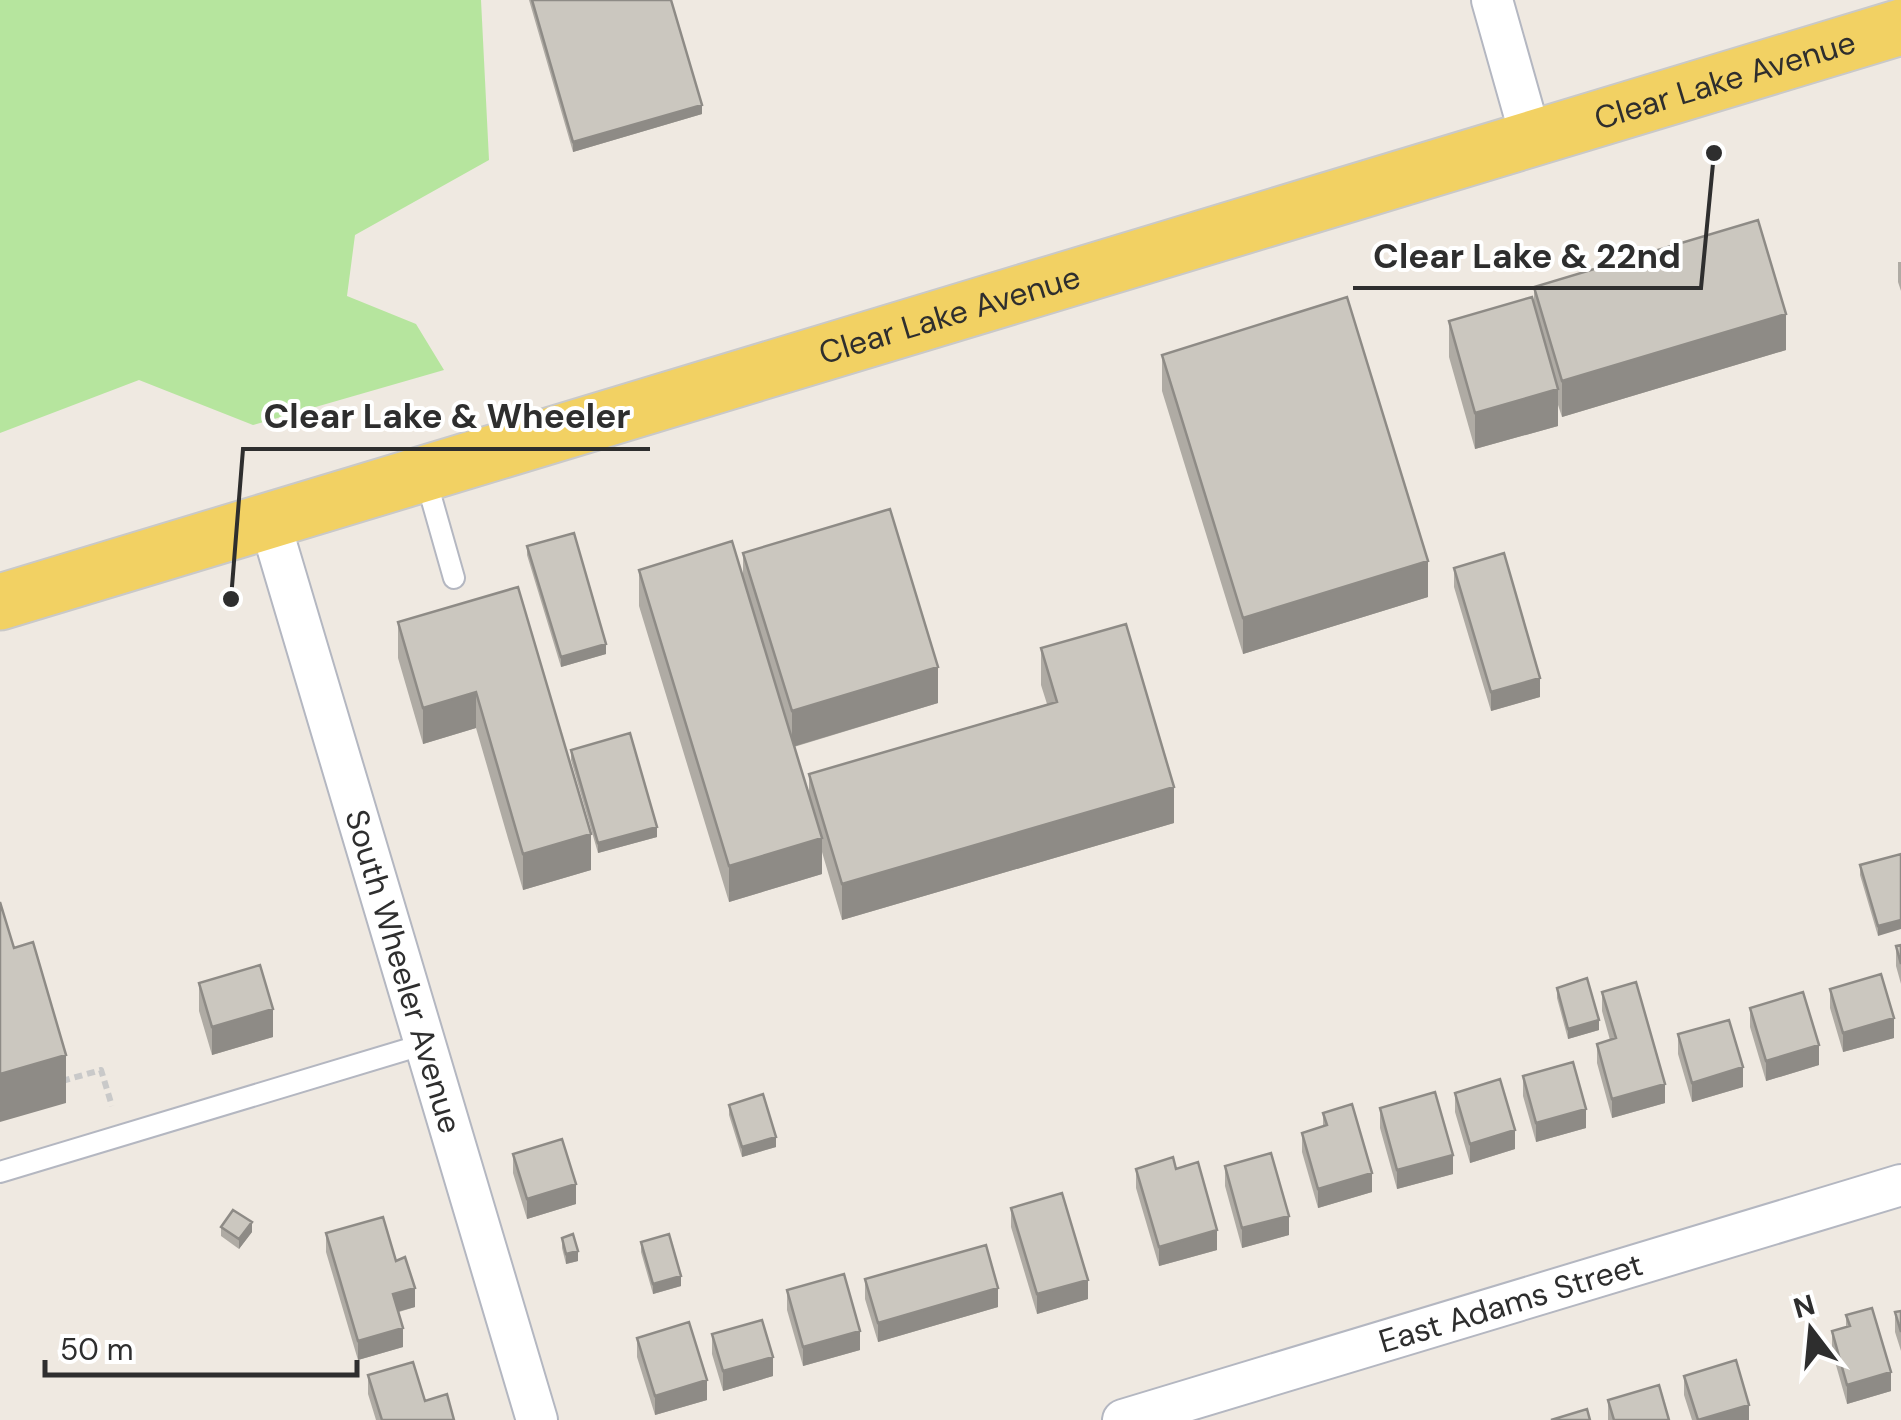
<svg xmlns="http://www.w3.org/2000/svg" width="1901" height="1420" font-family="'DM Sans',sans-serif">
<style>
.green{fill:#b6e59e}
.lines{fill:none;stroke-linecap:round;stroke-linejoin:round}
.lane-casing{stroke:#b4b7c1;stroke-width:24}
.street-casing{stroke:#b4b7c1;stroke-width:44}
.primary-casing{stroke:#c9c9c9;stroke-width:59}
.path{stroke:#c9c9c9;stroke-width:6;stroke-dasharray:8 5;stroke-linecap:butt}
.lane{stroke:#fff;stroke-width:20}
.street{stroke:#fff;stroke-width:40}
.primary{stroke:#f2d163;stroke-width:55}
.wall{fill:#afaba4}
.shaded-wall{fill:#8e8b86}
.building{fill:#cbc7bf;stroke:#8e8b86;stroke-width:2.5}
.labels{text-anchor:middle;stroke-width:8;stroke-linejoin:round;paint-order:stroke}
.street-label{font-size:32px;fill:#2e2e2e;stroke:#fff}
.leader{fill:none;stroke:#2e2e2e;stroke-width:4}
.callout-dot{fill:#2e2e2e;stroke:#fff;stroke-width:4}
.callout-label{font-size:35px;text-anchor:middle;font-weight:bold;fill:#2e2e2e;stroke:#fff;stroke-width:8;stroke-linejoin:round;paint-order:stroke}
</style>
<rect width="100%" height="100%" fill="#efe9e1"/>
<!-- green -->
<path class="green" d="M0 0H481L489 160 355 235 347 296 416 324 444 370 253 425 139 380 0 433Z"/>
<g class="lines">
<!-- lane casing -->
<g class="lane-casing">
<path id="lane" d="M425 476 454 578
M0 1172 425 1044"/>
</g>
<!-- street casing -->
<g class="street-casing">
<g id="street">
<path d="M1492 0 1531 138"/>
<path id="s1" d="M270 523 537 1420"/>
<path id="s2" d="M1123 1420 1901 1185"/>
</g>
</g>
<!-- primary casing -->
<g class="primary-casing">
<g id="primary">
<path id="s3" d="M0 602 1901 27"/>
</g>
</g>
<!-- path -->
<path class="path" d="M62 1081 101 1070 112 1106"/>
<!-- lane -->
<use href="#lane" class="lane"/>
<!-- street -->
<use href="#street" class="street"/>
<!-- primary -->
<use href="#primary" class="primary"/>
</g>
<!-- wall -->
<path class="wall" d="M529 0H671L702 114 573 152Z
M1898 262H1901V291L1898 282Z
M1534 287 1786 350 1562 417 1558 405V426L1475 449 1449 357V321L1534 304Z
M1162 355 1428 597 1243 654 1162 391Z
M527 546 606 654 561 667 527 555Z
M743 553 938 703 794 747 809 798V774L1047 704 1041 685V648L1174 823 842 920 822 852V874L729 902 639 606V570L743 577Z
M1454 568 1540 697 1491 711 1454 587Z
M518 587 591 870 523 890 476 728 423 744 398 658V622Z
M571 750 657 837 598 853 571 760Z
M1901 854 1878 936 1860 875V865Z
M1901 945V984L1896 966V946Z
M199 983 273 1037 212 1055 199 1011Z
M1557 988 1599 1030 1568 1039 1557 998Z
M1830 989 1894 1038 1843 1052 1830 1008Z
M1602 992 1665 1103 1612 1118 1597 1063V1044L1610 1040 1602 1011Z
M1750 1008 1819 1065 1766 1081 1750 1027Z
M1678 1034 1743 1087 1692 1102 1678 1054Z
M1523 1076 1586 1128 1536 1142 1523 1096Z
M1455 1093 1515 1149 1470 1163 1455 1112Z
M729 1105 776 1147 742 1157 729 1115Z
M1380 1108 1453 1174 1397 1189 1380 1128Z
M1323 1113 1372 1192 1318 1208 1302 1152V1133L1323 1127Z
M513 1154 576 1204 527 1219 513 1173Z
M1225 1166 1289 1235 1242 1248 1225 1186Z
M1136 1169H1176L1217 1250 1159 1266 1136 1188Z
M1011 1208 1088 1299 1037 1314 1011 1227Z
M221 1227 252 1232 239 1249 221 1236Z
M326 1233 396 1261 415 1307 399 1312 403 1347 358 1360 326 1252Z
M562 1238 578 1261 566 1264 562 1248Z
M641 1242 681 1286 653 1294 641 1252Z
M865 1279 998 1307 878 1342 865 1299Z
M787 1290 860 1350 803 1366 787 1310Z
M1901 1311V1351L1895 1332V1312Z
M1846 1315 1891 1391 1847 1404 1832 1351V1331L1846 1327Z
M712 1334 773 1376 723 1391 712 1354Z
M637 1338 707 1400 655 1415 637 1357Z
M368 1375 425 1401 454 1420H376L368 1394Z
M1684 1376 1749 1420H1692L1684 1395Z
M1608 1400 1669 1420H1608Z"/>
<!-- shaded-wall -->
<path class="shaded-wall" d="M702 105V114L573 152V142Z
M1786 314V350L1562 417V381Z
M1558 389V426L1475 449V413Z
M1428 561V597L1243 654V618Z
M606 644V654L561 667V657Z
M938 667V703L792 747V711Z
M1540 678V697L1491 711V692Z
M476 692V728L423 744V708Z
M1174 787V823L842 920V884Z
M657 827V837L598 853V843Z
M591 834V870L523 890V854Z
M822 838V874L729 902V866Z
M1901 920V929L1878 936V926Z
M273 1009V1037L212 1055V1027Z
M1894 1018V1038L1843 1052V1033Z
M1599 1020V1030L1568 1039V1029Z
M1819 1045V1065L1766 1081V1061Z
M66 1055V1103L0 1122V1074Z
M1743 1067V1087L1692 1102V1083Z
M1665 1084V1103L1612 1118V1099Z
M1586 1109V1128L1536 1142V1123Z
M1515 1130V1149L1470 1163V1144Z
M776 1137V1147L742 1157V1147Z
M1453 1155V1174L1397 1189V1170Z
M1372 1173V1192L1318 1208V1189Z
M576 1184V1204L527 1219V1199Z
M1289 1216V1235L1242 1248V1228Z
M252 1222V1232L239 1249V1239Z
M1217 1230V1250L1159 1266V1247Z
M578 1251V1261L566 1264V1254Z
M681 1276V1286L653 1294V1284Z
M1088 1280V1299L1037 1314V1294Z
M415 1288V1307L393 1313V1294Z
M998 1288V1307L878 1342V1323Z
M403 1328V1347L358 1360V1341Z
M860 1331V1350L803 1366V1347Z
M773 1357V1376L723 1391V1371Z
M1891 1372V1391L1847 1404V1385Z
M707 1380V1400L655 1415V1396Z
M1749 1405V1420H1698Z"/>
<!-- building -->
<path class="building" d="M532 0H671L702 105 573 142Z
M1758 220 1786 314 1562 381 1534 287Z
M1347 297 1428 561 1243 618 1162 355Z
M1532 297 1558 389 1475 413 1449 321Z
M890 509 938 667 792 711 743 553Z
M574 533 606 644 561 657 527 546Z
M732 541 822 838 729 866 639 570Z
M1504 553 1540 678 1491 692 1454 568Z
M518 587 591 834 523 854 476 692 423 708 398 622Z
M1126 624 1174 787 842 884 809 774 1057 702 1041 648Z
M630 733 657 827 598 843 571 750Z
M1901 854V920L1878 926 1860 865Z
M0 902 14 948 33 942 66 1055 0 1074Z
M1901 945V964L1896 946Z
M260 965 273 1009 212 1027 199 983Z
M1881 974 1894 1018 1843 1033 1830 989Z
M1587 978 1599 1020 1568 1029 1557 988Z
M1636 982 1665 1084 1612 1099 1597 1044 1616 1038 1602 992Z
M1803 992 1819 1045 1766 1061 1750 1008Z
M1729 1020 1743 1067 1692 1083 1678 1034Z
M1573 1062 1586 1109 1536 1123 1523 1076Z
M1500 1079 1515 1130 1470 1144 1455 1093Z
M1435 1092 1453 1155 1397 1170 1380 1108Z
M763 1094 776 1137 742 1147 729 1105Z
M1352 1104 1372 1173 1318 1189 1302 1133 1327 1125 1323 1113Z
M562 1139 576 1184 527 1199 513 1154Z
M1271 1153 1289 1216 1242 1228 1225 1166Z
M1173 1157 1176 1169 1198 1162 1217 1230 1159 1247 1136 1169Z
M1062 1193 1088 1280 1037 1294 1011 1208Z
M233 1210 252 1222 239 1239 221 1227Z
M383 1217 396 1261 405 1257 415 1288 393 1294 403 1328 358 1341 326 1233Z
M573 1234 578 1251 566 1254 562 1238Z
M669 1234 681 1276 653 1284 641 1242Z
M986 1245 998 1288 878 1323 865 1279Z
M844 1274 860 1331 803 1347 787 1290Z
M1872 1308 1891 1372 1847 1385 1832 1331 1850 1326 1846 1315Z
M1901 1311V1332L1895 1312Z
M762 1320 773 1357 723 1371 712 1334Z
M689 1322 707 1380 655 1396 637 1338Z
M1736 1360 1749 1405 1698 1420 1684 1376Z
M413 1362 425 1401 447 1394 454 1420H382L368 1375Z
M1659 1385 1669 1420H1614L1608 1400Z
M1587 1409 1590 1420H1551Z"/>
<g class="labels">
<!-- street labels -->
<g class="street-label">
<text dy="11" stroke="none"><textPath href="#s3" startOffset="1802">Clear Lake Avenue</textPath></text>
<text dy="11" stroke="none"><textPath href="#s3" startOffset="992">Clear Lake Avenue</textPath></text>
<text dy="11" stroke="none"><textPath href="#s1" startOffset="468">South Wheeler Avenue</textPath></text>
<text dy="11" stroke="none"><textPath href="#s2" startOffset="405">East Adams Street</textPath></text>
</g>
</g>
<!-- callouts -->
<path class="leader" d="M1714 153L1701 288H1353M231 599L243 449H650"/>
<g class="callout-dot">
<circle cx="1714" cy="153" r="10"/>
<circle cx="231" cy="599" r="10"/>
</g>
<g class="callout-label">
<text x="1527" y="268">Clear Lake &amp; 22nd</text>
<text x="447" y="428">Clear Lake &amp; Wheeler</text>
</g>
<!-- north arrow -->
<g transform="translate(1811 1330) rotate(344)" stroke="#ffffff" stroke-width="8" paint-order="stroke">
<path d="M0-8L18 38L0 25L-18 38Z" fill="#2e2e2e"/>
<text y="-15" font-size="28" font-weight="bold" text-anchor="middle" fill="#2e2e2e">N</text>
</g>
<!-- scale -->
<path d="M45 1360v15h312v-15" fill="none" stroke="#2e2e2e" stroke-width="5"/>
<text x="60" y="1360" font-size="30" fill="#2e2e2e" stroke="#ffffff" stroke-width="8" paint-order="stroke">50 m</text>
</svg>
